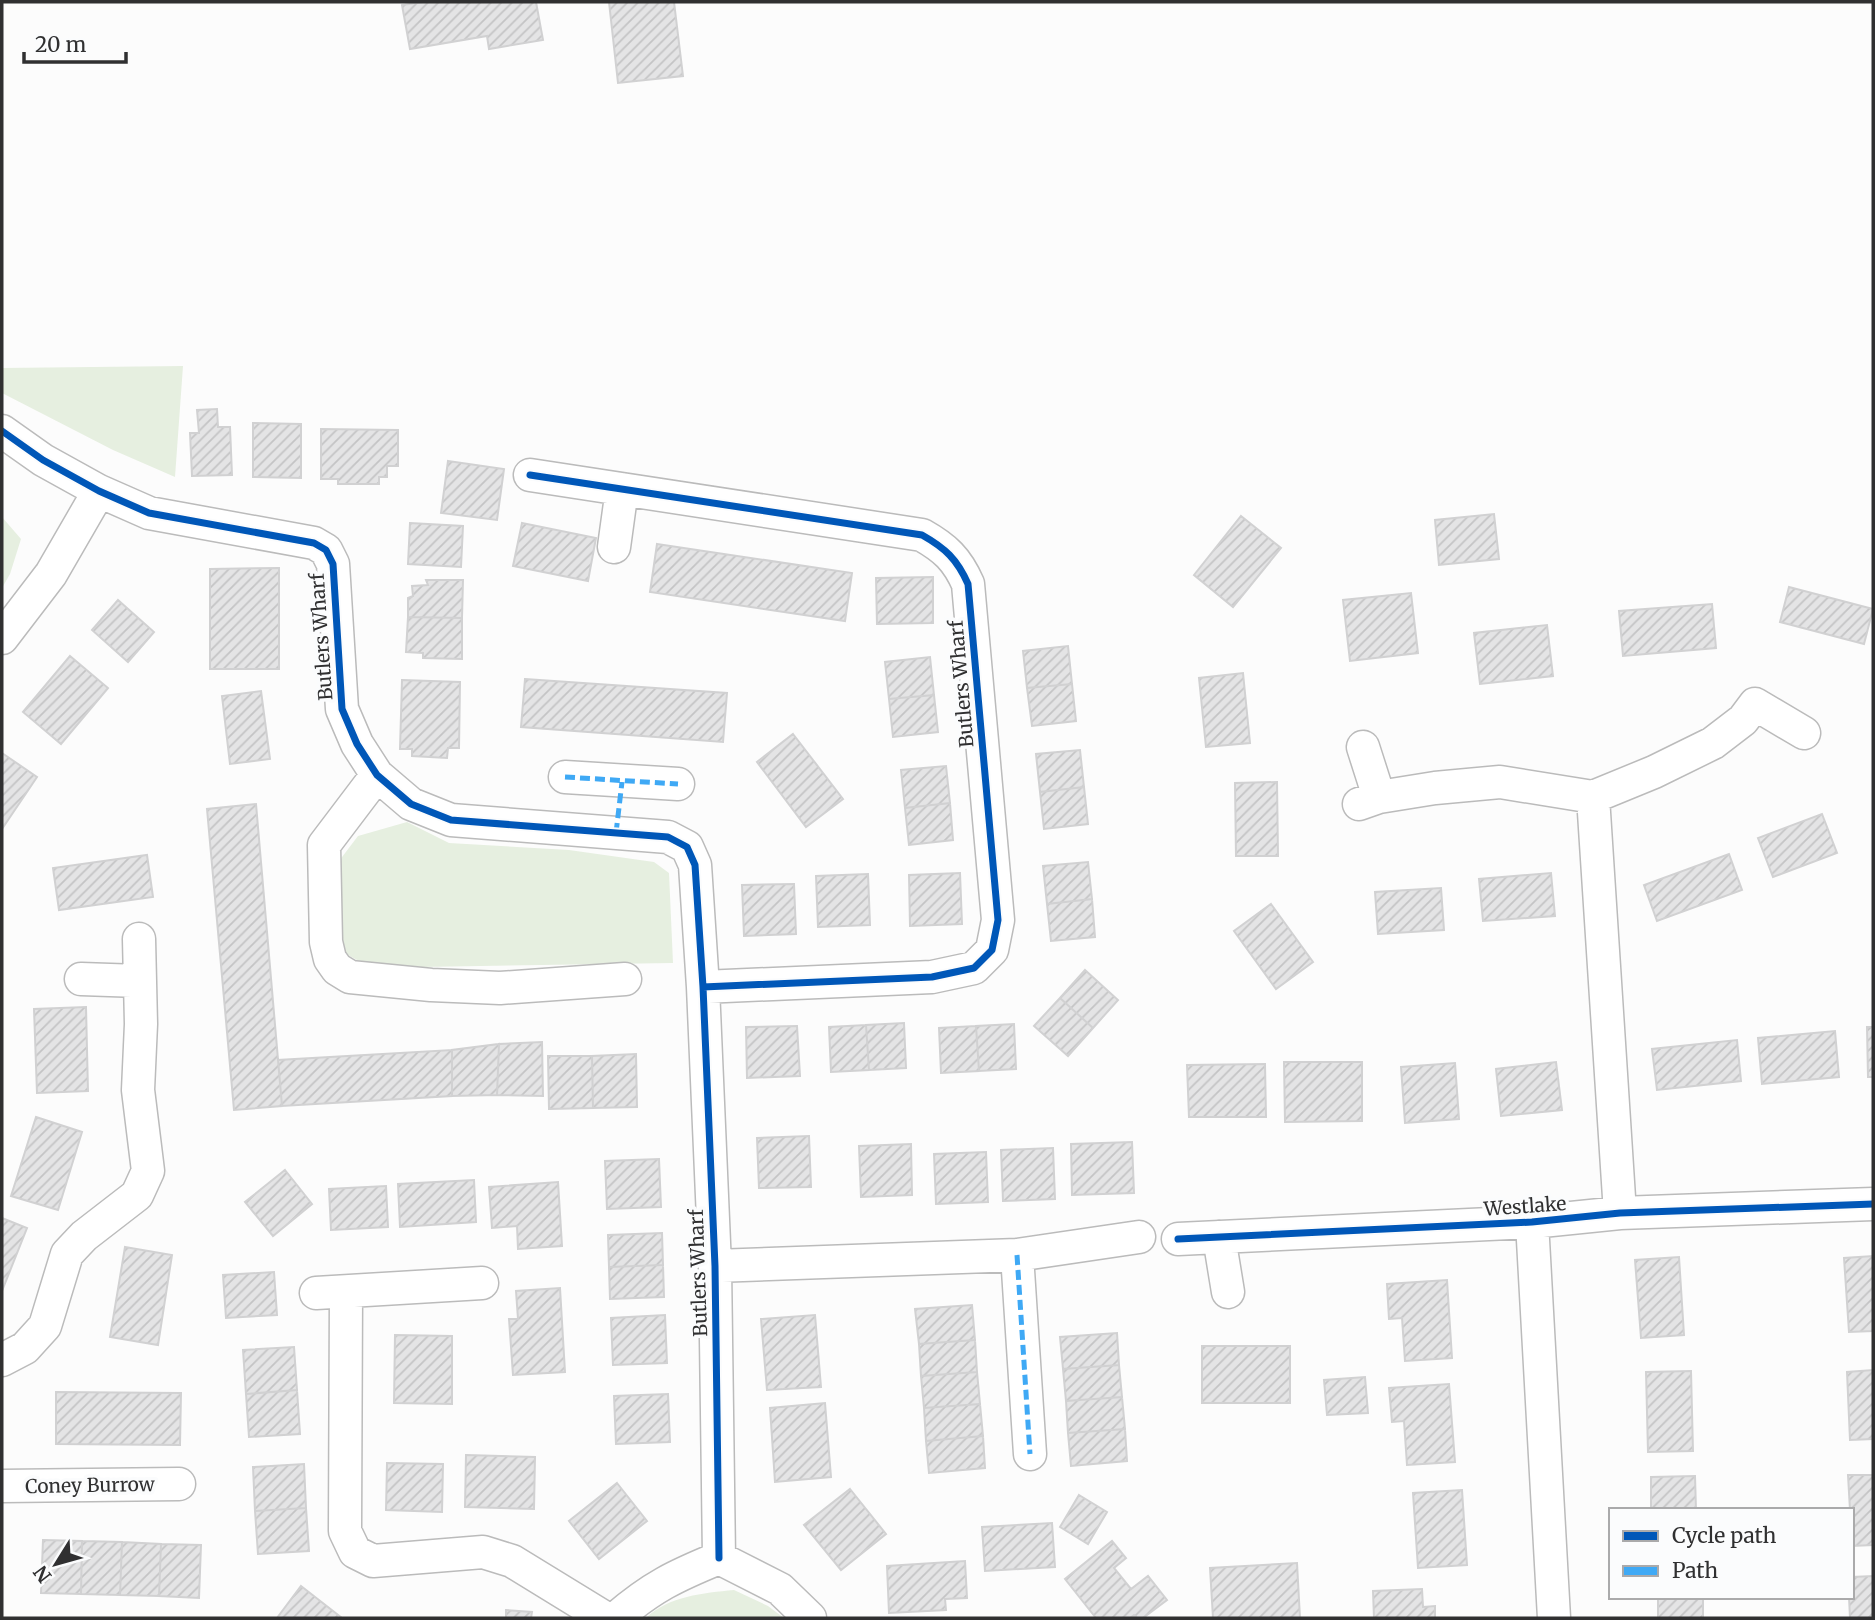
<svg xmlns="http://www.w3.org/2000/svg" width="1875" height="1620" font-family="Merriweather,serif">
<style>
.green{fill:#e6efe0}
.building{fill:url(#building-hatch);stroke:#d1d1d2;stroke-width:2}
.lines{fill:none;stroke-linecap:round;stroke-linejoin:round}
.minor-casing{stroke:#bbb;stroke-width:35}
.minor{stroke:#fff;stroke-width:32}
.quiet{stroke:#3fa9f5;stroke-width:5;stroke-dasharray:10 5;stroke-linecap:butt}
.cycleway-casing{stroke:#fbfcfd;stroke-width:11}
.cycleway{stroke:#0057b8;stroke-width:7}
.labels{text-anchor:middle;stroke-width:7;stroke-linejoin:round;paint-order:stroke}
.street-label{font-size:19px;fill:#303031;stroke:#fbfcfd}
</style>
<defs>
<pattern id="building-hatch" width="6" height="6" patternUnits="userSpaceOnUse" patternTransform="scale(1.75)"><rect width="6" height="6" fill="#e4e4e5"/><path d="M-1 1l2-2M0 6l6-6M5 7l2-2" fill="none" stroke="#c4c4c5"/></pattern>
</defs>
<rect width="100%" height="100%" fill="#fcfcfc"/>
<!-- green -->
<path class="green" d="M183 366 175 477 113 450 2 393V368Z
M2 517 21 539 10 574 2 588Z
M407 822 449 843 569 850 654 862 669 873 673 963 421 967 366 965 348 955 336 940 339 861 358 836Z
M734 1590 768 1606 784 1618H646C669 1596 703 1593 734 1590Z"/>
<!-- building -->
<path class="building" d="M423 2H536L543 40 489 49 487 36 410 49 402 5Z
M609 2H674L683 76 618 83Z
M217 409 218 427H230L232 475 192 476 190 433H199L197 410Z
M253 423 301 424V478L253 477Z
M321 429 398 430V466H387V477H379V484H338V479H321Z
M448 461 504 469 497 520 441 513Z
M1494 514 1499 559 1439 565 1435 520Z
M1241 516 1281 548 1233 607 1194 575Z
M410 523 463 526 461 567 408 564Z
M522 523 596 538 588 581 513 566Z
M657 544 852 573 845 621 650 592Z
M279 568V669H210V569Z
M933 577V623L877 624 876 578Z
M426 580H463L462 618 408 617V598L413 596 412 586 428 585Z
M1789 587 1873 609 1864 644 1780 622Z
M1411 593 1418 653 1350 661 1343 600Z
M118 600 154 632 128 662 92 630Z
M1712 604 1716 648 1623 656 1619 611Z
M408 617 462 618V659L423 658V653L406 652Z
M1547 625 1553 676 1480 684 1474 633Z
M1068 646 1072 684 1027 688 1023 651Z
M70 656 108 688 61 744 23 712Z
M930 657 934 695 889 699 885 662Z
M1243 673 1250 743 1206 747 1199 678Z
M525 679 727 693 723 742 521 727Z
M402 680 460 682 459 748H448L447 758 412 756V749H400Z
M1072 684 1076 721 1032 726 1027 688Z
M261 691 270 759 230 764 222 696Z
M934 695 938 732 893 737 889 699Z
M793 734 843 799 806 827 757 762Z
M1080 750 1084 787 1040 792 1036 754Z
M2 753 37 777 2 829Z
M946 766 950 803 905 808 901 770Z
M1277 782 1278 856H1236L1235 783Z
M1084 787 1088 824 1044 829 1040 792Z
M950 803 953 840 909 845 905 808Z
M256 804 282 1106 234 1110 207 809Z
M1822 814 1837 853 1773 877 1758 838Z
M1729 854 1742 890 1657 921 1644 885Z
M147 855 153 897 59 910 53 868Z
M1088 862 1092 899 1047 904 1043 866Z
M960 873 962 924 910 926 909 875Z
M1551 873 1555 916 1483 921 1479 879Z
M868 874 870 925 818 927 816 876Z
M794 884 796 934 744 936 742 885Z
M1441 888 1444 930 1378 934 1375 892Z
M1092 899 1095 937 1051 941 1047 904Z
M1271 904 1313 962 1276 989 1234 931Z
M1085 970 1118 1000 1093 1028 1060 998Z
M1060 998 1093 1028 1068 1056 1034 1026Z
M86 1007 88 1091 37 1093 34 1009Z
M904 1023 906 1068 869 1070 866 1025Z
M1014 1024 1016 1069 979 1071 976 1026Z
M866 1025 869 1070 831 1072 829 1027Z
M797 1026 800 1076 747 1078 746 1027Z
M976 1026 979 1071 941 1073 939 1028Z
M1867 1027H1873V1077H1868Z
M1835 1031 1839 1077 1762 1084 1758 1038Z
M1737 1040 1741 1081 1657 1090 1652 1049Z
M542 1042 543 1096 497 1095 499 1044Z
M499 1044 497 1095 452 1096V1050Z
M452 1050V1096L282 1106 278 1060Z
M636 1054 637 1107 593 1108 592 1056Z
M548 1056H592L593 1108 549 1109Z
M1284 1062H1362V1121L1285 1122Z
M1556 1062 1562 1110 1501 1116 1496 1069Z
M1455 1063 1459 1119 1405 1123 1401 1067Z
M1265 1064 1266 1117H1189L1187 1065Z
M36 1117 82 1132 58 1210 11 1196Z
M809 1136 811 1187 759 1188 757 1138Z
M1132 1142 1134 1193 1072 1195 1071 1144Z
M911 1144 912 1195 861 1197 859 1146Z
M1053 1148 1055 1199 1003 1201 1001 1150Z
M986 1152 988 1202 936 1204 934 1154Z
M659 1159 661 1207 607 1209 605 1161Z
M285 1170 312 1204 273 1236 245 1202Z
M474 1180 476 1222 400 1227 398 1184Z
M558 1182 562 1246 518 1249 517 1226 492 1228 489 1187Z
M386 1186 388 1227 331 1230 329 1189Z
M2 1218 27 1228 2 1291Z
M662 1233 663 1265 609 1267 608 1235Z
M125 1247 172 1255 158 1345 110 1337Z
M1873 1256V1331L1849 1332 1844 1258Z
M1679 1257 1684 1335 1641 1338 1635 1260Z
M663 1265 664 1297 610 1299 609 1267Z
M274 1272 277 1315 226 1318 223 1275Z
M1447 1280 1452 1358 1405 1361 1402 1318 1389 1319 1387 1284Z
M560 1288 565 1372 513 1375 509 1319H518L516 1291Z
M972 1305 975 1340 919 1344 915 1309Z
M665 1315 667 1363 613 1365 611 1318Z
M815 1315 821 1387 767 1390 761 1319Z
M1117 1333 1119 1365 1063 1369 1060 1337Z
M395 1335 452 1336V1404L394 1403Z
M975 1340 977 1372 921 1376 919 1344Z
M1202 1346H1290V1403H1202Z
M294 1347 297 1390 246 1394 243 1350Z
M1119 1365 1122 1397 1066 1401 1063 1369Z
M1873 1370V1439L1850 1440 1847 1372Z
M1691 1371 1693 1451 1648 1452 1646 1372Z
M977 1372 980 1404 924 1408 921 1376Z
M1365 1377 1368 1413 1327 1415 1324 1380Z
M1449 1384 1455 1462 1407 1465 1404 1421 1392 1422 1389 1388Z
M297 1390 300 1434 249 1437 246 1394Z
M56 1392 181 1393 180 1445 56 1444Z
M668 1394 670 1442 616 1444 614 1396Z
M1122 1397 1125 1429 1068 1433 1066 1401Z
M825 1403 831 1477 775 1482 770 1408Z
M980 1404 983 1436 926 1441 924 1408Z
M1125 1429 1127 1461 1071 1466 1068 1433Z
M983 1436 985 1468 929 1473 926 1441Z
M466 1455 535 1457 534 1509 465 1507Z
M387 1463 443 1464 442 1512 386 1510Z
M304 1464 306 1508 255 1511 253 1467Z
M1848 1475H1873V1545L1852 1546V1510H1850Z
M1695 1476 1696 1510H1651V1477Z
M617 1483 647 1521 599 1559 569 1521Z
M850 1489 886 1534 841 1570 804 1525Z
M1462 1490 1467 1565 1418 1568 1413 1493Z
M1079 1495 1107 1512 1088 1544 1060 1527Z
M306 1508 309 1551 258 1554 255 1511Z
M1052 1523 1055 1567 985 1571 982 1527Z
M43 1540 82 1541 81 1594 41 1593Z
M82 1541 122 1542 120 1595 81 1594Z
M1112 1541 1126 1558 1114 1568 1131 1589 1148 1576 1167 1600 1143 1618H1137L1134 1615 1130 1618H1096L1065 1579Z
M122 1542 161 1544 159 1596 120 1595Z
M161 1544 201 1545 199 1598 159 1596Z
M965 1561 967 1598 945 1599 946 1610 889 1613 887 1566Z
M1297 1563 1300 1618H1213L1210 1568Z
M1873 1576V1618H1850L1849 1597H1852V1577Z
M301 1586 342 1618H277Z
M1422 1589 1423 1607 1435 1606V1618H1374L1373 1591Z
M1658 1597H1703V1618H1658Z
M506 1610 532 1612 531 1618H506Z"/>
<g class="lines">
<!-- minor casing -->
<g class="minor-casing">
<path id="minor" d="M2 431 43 460 99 491 149 513 314 543 326 550 333 564 342 709 357 744 377 775 411 804 451 820 668 837 687 847 695 865 703 987 715 1266 719 1558
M530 475 922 535C945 548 957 559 968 584L998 920 992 950 974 968 932 977 703 987
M614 547 622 489
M2 638 51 574 99 491
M1363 747 1379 797
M377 775 324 845 326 942 330 959 337 969 350 977 431 985 500 988 625 979
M565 777 678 784
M1593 797 1620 1213
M1359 804 1379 797 1435 788 1500 782 1593 797 1654 772 1713 743 1743 720 1755 704 1804 733
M81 979 139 981
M1532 1222 1554 1618
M1219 1237 1228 1292
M1178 1239 1532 1222 1620 1213 1873 1204
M1017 1255 1030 1454
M715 1266 1017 1255 1139 1237
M346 1292 345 1531 355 1552 373 1561 483 1552 512 1561 605 1618
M316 1293 482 1283
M2 1360 25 1348 45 1326 67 1254 84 1236 137 1195 148 1171 138 1090 141 1024 139 939
M2 1486 179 1484
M616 1618C652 1587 675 1576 719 1558L780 1589 810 1618"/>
</g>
<!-- minor -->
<use href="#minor" class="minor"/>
<!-- quiet -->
<path class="quiet" d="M565 777 678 784
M616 833 622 782
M1017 1255 1030 1454"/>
<!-- cycleway casing -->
<g class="cycleway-casing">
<path id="cycleway" d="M2 431 43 460 99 491 149 513 314 543 326 550 333 564 342 709 357 744 377 775 411 804 451 820 668 837 687 847 695 865 703 987 715 1266 719 1558
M530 475 922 535C945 548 957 559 968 584L998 920 992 950 974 968 932 977 703 987
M1178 1239 1532 1222 1620 1213 1873 1204"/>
</g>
<!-- cycleway -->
<use href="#cycleway" class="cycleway"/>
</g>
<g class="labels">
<!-- street labels -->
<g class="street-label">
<text transform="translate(321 637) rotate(-94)" y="7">Butlers Wharf</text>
<text transform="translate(961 684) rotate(-95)" y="7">Butlers Wharf</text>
<text transform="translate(1525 1206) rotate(-4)" y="7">Westlake</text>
<text transform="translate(698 1273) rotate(-92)" y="7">Butlers Wharf</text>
<text transform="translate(90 1485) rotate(-1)" y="7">Coney Burrow</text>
</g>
</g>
<!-- border -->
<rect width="1875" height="1620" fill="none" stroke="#303031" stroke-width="7"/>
<!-- legend -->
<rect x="1609" y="1508" width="245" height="91" fill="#fbfcfd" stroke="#aaaaab" stroke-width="2"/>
<rect x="1623" y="1531" width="35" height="10" fill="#0057b8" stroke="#aaaaab" stroke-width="2"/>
<text x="1672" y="1543" font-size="21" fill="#303031">Cycle path</text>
<rect x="1623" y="1566" width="35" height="10" fill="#3fa9f5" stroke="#aaaaab" stroke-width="2"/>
<text x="1672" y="1578" font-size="21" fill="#303031">Path</text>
<!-- north arrow -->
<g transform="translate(56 1564) rotate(233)" stroke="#fbfcfd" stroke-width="5" paint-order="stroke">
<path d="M0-5L12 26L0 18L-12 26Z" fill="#303031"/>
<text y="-10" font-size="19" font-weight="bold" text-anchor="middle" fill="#303031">N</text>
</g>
<!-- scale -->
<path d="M24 52v10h102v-10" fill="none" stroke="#303031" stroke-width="3.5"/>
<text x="35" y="52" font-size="21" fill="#303031" stroke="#fbfcfd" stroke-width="5" paint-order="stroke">20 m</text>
</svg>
